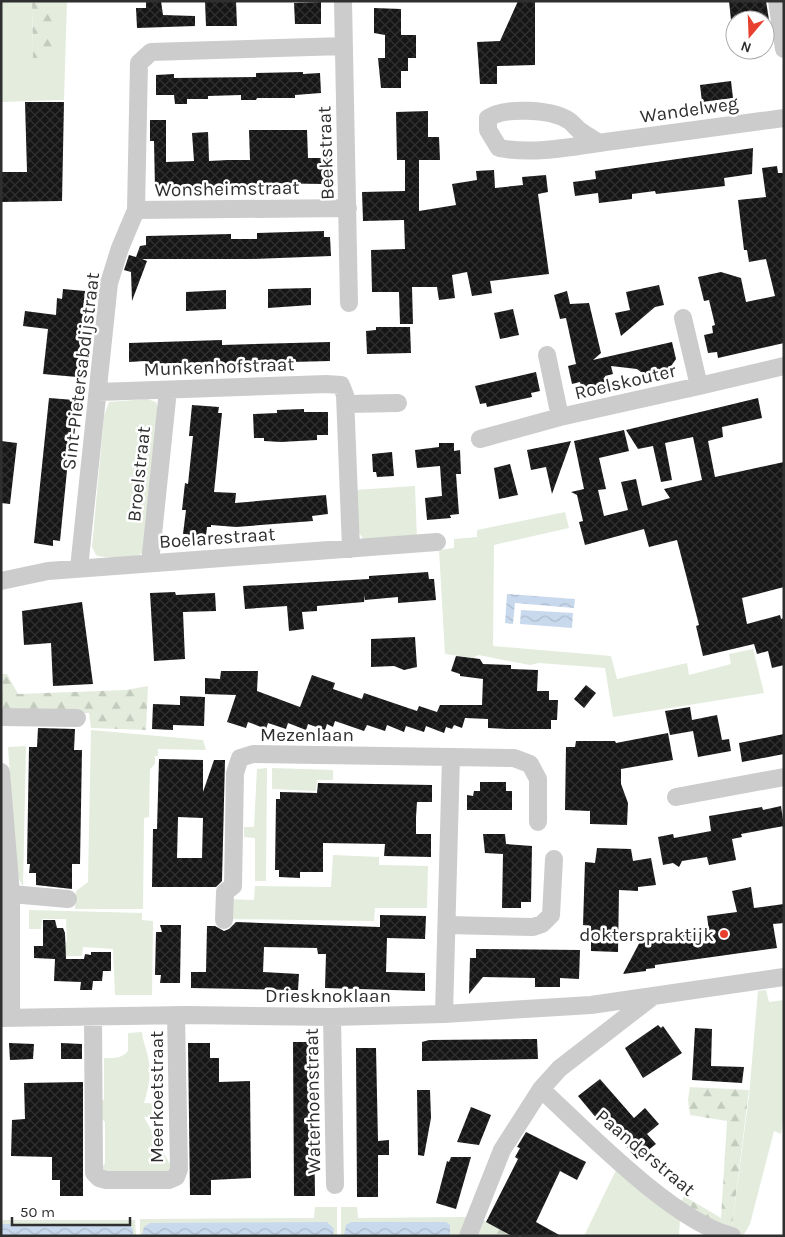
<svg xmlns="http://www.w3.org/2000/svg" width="785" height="1237" font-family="Karla,sans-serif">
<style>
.green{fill:#e3ecdd}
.forest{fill:url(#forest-firs)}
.water{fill:url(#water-waves)}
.building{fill:url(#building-cross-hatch);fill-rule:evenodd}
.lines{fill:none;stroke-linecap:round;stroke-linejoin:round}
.minor{stroke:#ccc;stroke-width:18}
.poi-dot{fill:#e8402f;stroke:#fff;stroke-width:2}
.labels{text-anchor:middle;stroke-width:5;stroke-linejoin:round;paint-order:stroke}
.street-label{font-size:19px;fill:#2f2f2f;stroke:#fff}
.poi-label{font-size:19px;fill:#2f2f2f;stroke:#fff;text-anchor:end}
</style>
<defs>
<pattern id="forest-firs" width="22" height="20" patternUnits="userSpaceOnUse" patternTransform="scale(1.25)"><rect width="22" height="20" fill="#e3ecdd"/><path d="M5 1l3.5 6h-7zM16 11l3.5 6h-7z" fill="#c3cbbe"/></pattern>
<pattern id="water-waves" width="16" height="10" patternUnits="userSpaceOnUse" patternTransform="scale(1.25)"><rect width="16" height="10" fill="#c9d9ed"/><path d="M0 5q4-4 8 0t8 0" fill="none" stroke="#adbbcc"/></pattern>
<pattern id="building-cross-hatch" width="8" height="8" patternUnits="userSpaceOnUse" patternTransform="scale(1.25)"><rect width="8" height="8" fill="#161616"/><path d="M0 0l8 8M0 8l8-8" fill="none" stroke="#303030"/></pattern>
</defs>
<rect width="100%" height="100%" fill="#fff"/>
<!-- green -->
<path class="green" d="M1 1H32L33 58H52V1H67L64 100 1 102Z
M147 399 156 402 159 413 146 545C145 548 144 551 142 553 135 559 104 559 96 555L92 547 104 416 109 402Z
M415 486 417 539 365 541 359 533 355 490Z
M565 512 569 528 494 545 493 646 611 656 617 679 687 663 689 675 731 664 729 654 753 649 764 693 613 717 605 668 539 663 530 665 478 655 473 658 445 654 439 550 454 548V539L477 537V530Z
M91 730 203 740 206 750 158 749V756H155V764L150 769 149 817 144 818 143 909H75L76 891 88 882Z
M26 746 23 887 17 875 8 747Z
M267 768 266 881H255V838L244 837V827H254L257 769Z
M272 768 333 770V780H317L316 791 272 789Z
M333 855 379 857V865L428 866 427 908H375L374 921 227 919 228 899 254 900 255 886 331 887Z
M29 910 142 913V920L153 921 152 995H115L113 949 83 947 82 956H62L61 943 67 942 66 919H42L41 929H29Z
M766 990 769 1002 784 1000V1116L781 1134 774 1131 750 1224 743 1236 731 1234 749 1096 758 991Z
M142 1032C143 1043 148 1052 149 1063 151 1077 148 1090 144 1103L164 1104 163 1117H144L172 1168 170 1171 162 1172H106L101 1168 105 1163V1122L100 1117 99 1105 104 1099V1058C114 1058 121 1059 128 1051V1033Z
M618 1166 680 1219 679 1236H584Z
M315 1207H337V1236H140V1219L314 1218Z
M341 1207H357L358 1218 466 1217 459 1236H341Z
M1 1220H135L136 1236H1Z"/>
<!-- forest -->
<path class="forest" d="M32 1H52V58H33Z
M1 674H7L18 694 126 690 148 686 146 730 91 728 89 713 19 714 4 711 1 704 3 686Z
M690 1087 749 1090 731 1234 679 1206 684 1196 721 1218 727 1121 690 1115 688 1100Z
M481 1219 512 1236H475Z"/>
<!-- water -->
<path class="water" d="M507 594 575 599 574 608 515 603 513 624 505 623Z
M521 610 573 613 572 628 520 624Z
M327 1222 334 1229 333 1236H142L144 1227 150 1223Z
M351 1222H446L450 1225V1236H344L346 1225Z
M1 1224H128L133 1229V1236H1Z"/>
<!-- building -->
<path class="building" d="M146 1H161L163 15 195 16V26L137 28 136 8H146Z
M205 1H236L237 26H206Z
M518 1H535V65L497 66V84H480L477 42 500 41Z
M729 1H766L769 20H731Z
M321 2V24H295L294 3Z
M374 8 401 9V35H416V58H408V71H401V88H381L378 58H385V35L374 33Z
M303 72V74L320 73 321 93 295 95V98H257L256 100H241V95L208 96V99H187V104H175L174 95H156V75L174 74V78L256 77V73Z
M731 81 733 98 702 102 700 85Z
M25 102H64L62 201 1 202V172H27Z
M428 111V137H439L440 160H419V211L456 205 452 184 477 180 476 171 494 170 495 188 523 185 522 177 546 175 548 192 538 194 549 274 490 281 492 293 472 296 467 272 452 275 455 298 439 300 437 287H412L413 324H400L399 292H372L371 250 405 249 404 220 363 221 362 192 405 191V160H397L396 112Z
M150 120H166V162L194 161 192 133 208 132 209 161 228 160H250L249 130H307L308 158H329V181H323V184L260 183V186L155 189 154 141H150Z
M753 148 752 174 724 178 725 186 656 194 655 191 632 194V199L599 203 598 193 575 196 573 182 596 179 595 171Z
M777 166 778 173H784V343L718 358 717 352 708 353 704 335 713 333 712 326 715 325 709 300 704 301 698 277 721 272 741 278 746 302 775 296 766 259 749 262 747 250H744L738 200 766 197 762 168Z
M324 231V237H330L331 256 252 259H142L147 261 132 301 131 272 124 270 129 255 136 257 140 246 146 245V236L231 234V239H257V233Z
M659 285 664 305 655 307 621 336 615 313 630 310 626 292Z
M311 288V305L268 308V289Z
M63 289 85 291 77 377 43 374 48 329 23 326 25 311 56 315 57 298 62 299Z
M226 290V309L186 311V292Z
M567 291 570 304 589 303 601 353 593 360 672 342 676 359 669 369 645 375 637 369 611 366 613 374 605 376 607 383 582 389 580 382 572 384 568 366 576 364 568 327 566 318 560 319 554 295Z
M513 309 519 335 500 339 494 313Z
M376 327H410L411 353 367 354 366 331 376 330Z
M222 340V345L330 342V361L220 364V362L145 364V361L129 362V343Z
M536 372 540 391 531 393 532 397 487 407 486 403 480 404 475 386Z
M49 398 74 400 60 541 53 540V546L34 543Z
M758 398 762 418 722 427 723 437 708 441 715 477 784 462V587L742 598 747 624 780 615 781 619 784 618V665L772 668 768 651 757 654 754 644 703 656 696 626 699 625 677 540 649 547 644 529 585 545 579 522 583 521 577 495 571 492 584 489 574 441 624 430 629 451 599 458 606 489 598 490 604 516 628 510 621 482 636 479 642 506 670 498 664 489 702 480 693 437 665 443 672 480 661 482 653 446 638 449 626 430Z
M192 405 219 407 218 413H222L214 492 236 493 235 503 326 495 328 514 312 516 313 521 236 527 211 525V527H207L206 536 183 534 186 510H182L185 483 188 484 193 436H189Z
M304 409V412H328V435H317V440L281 442 264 441V438H254L253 414 277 413V410Z
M1 441 17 443 10 504 1 503Z
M571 441 552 494 546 467 531 470 527 450Z
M439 443H454V451L460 450 461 474H456L459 514 450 515 451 518 427 520 425 498 442 496 440 466 417 468 415 450 439 447Z
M392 452 394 476 377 477 376 472H373L372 454Z
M510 464 518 495 499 499 494 468Z
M428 572 429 579H434L436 600 398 603V597L365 600V595L364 602 317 606V611L302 612 304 629 289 631 287 606 245 609 243 586 369 579V576Z
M175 592 176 595 215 593 216 611 183 612 185 659 154 661 150 593Z
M82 602 93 684 53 686 51 643 24 645 22 611Z
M415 637 417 667 404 670 394 666 371 667V639Z
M456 656 480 659 483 664 511 665V669L538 670 537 691H549V700H558L557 720H551V729H507L488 728V719L465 718 462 728 454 725 452 729 446 727 444 733 426 726 424 732 406 726 404 732 387 725 385 731 367 725 364 731 335 721 333 727 327 724 325 730 308 724 306 730 288 723 286 729 268 723 266 729 248 722 246 728 227 722 236 695 205 694V678L220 679 221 671H258L257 691 300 707 312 675 335 683 333 689 362 699 364 693 417 711 419 706 437 712 440 705H482L483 679 460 676V674L451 671Z
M586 685 596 693 584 708 574 699Z
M180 696 205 697 204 726 173 725V730L152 729 153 704 180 705Z
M690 707 692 720 717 715 722 740 729 739 731 751 698 757 693 731 670 735 665 711Z
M38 728 75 729 74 750H82L80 864H72V889L36 885V873H29L30 864H27L29 747H37Z
M668 733 673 760 621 769V784L628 803 627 825 590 824V811L565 810 566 747H575L576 741H615L616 743Z
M784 734V754L742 762 739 743Z
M159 759 203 760V792L214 760H225L222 881 216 887H152L153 829H157ZM178 817 203 818 202 858H177Z
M480 782H506V791H512V810H467V795L473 796 474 791H480Z
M318 783 432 785V802H417L416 817V834H431V857L384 856 385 844 323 843V872H300V878L279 877V870H275L276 799H280V792L317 793Z
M781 806 784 826 741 834 742 837 732 839 736 860 709 865 707 857 682 861 679 867 673 863 663 865 658 837 673 834 674 838 711 831 709 816 762 807 763 810Z
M483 834H505L506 844 532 846 531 902H521V908H502L503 854 485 853Z
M597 848 631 849 633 861 651 858 656 885 638 887V891L619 890 618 952 591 951V926L583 925 585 862 595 863Z
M751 887 754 908 784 904V923L773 924 777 948 655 965V968L646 969V971L623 974 643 936 646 938 673 934V936L709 931 707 916 737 912 732 891Z
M380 915 426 916 425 939 387 938 386 972 425 973V991L325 988 326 954H318L317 948 264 947 263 972 299 974 298 990 191 988V972H206L207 926H215L224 931 229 929 236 922 380 927Z
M43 920H55L57 928H63L65 933 66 959H84L85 954 91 955V952H111V971H103L102 981H93L92 990H80L81 982 54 981 55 959 34 958V946H43Z
M160 925H181L180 983H160L161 975H155L156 932H162Z
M476 949 580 950 579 979 560 978V987H535V978L483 977 469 994 470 958H476Z
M658 1025 661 1028 663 1026 682 1053 643 1078 625 1048Z
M695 1028 712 1029 711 1066 744 1067 742 1083 692 1080Z
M537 1039 538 1059 422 1061V1042L429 1040Z
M293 1042H312L313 1049 315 1196H294Z
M9 1043 34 1044 33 1059 10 1060Z
M61 1043 82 1044V1059H61Z
M188 1043H210V1058H219V1082L250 1081 251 1178 211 1180V1195H190Z
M356 1048H376L378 1141 389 1140V1155H378V1197H357Z
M600 1079 634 1118 645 1108 659 1124 647 1134 656 1144 637 1159 616 1134 621 1130 606 1111 597 1119 578 1096Z
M83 1082V1196H60V1180H52V1157L11 1156 12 1120 25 1119 24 1083Z
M417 1090H430L431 1118 424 1156 418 1155Z
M471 1107 491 1115 479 1145 457 1142Z
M526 1132 586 1162 577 1180 560 1171 536 1222 561 1236H512L486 1222 518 1159 515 1157 520 1148 517 1147Z
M451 1157H471L456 1209 436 1203 447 1161 449 1162Z"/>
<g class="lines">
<!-- minor -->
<path class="minor" d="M343 1 349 303
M777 1 784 49
M599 143C593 139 586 135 579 130 575 127 572 122 568 120 550 109 505 107 488 118V130L499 148C536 155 575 146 613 141 670 133 727 126 784 118
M136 210 348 208
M699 386 784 366
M98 392 326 384 341 385 345 395 351 549
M346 404 398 403
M560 417 699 386 683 318
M480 439 560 417 547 355
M150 563 168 390
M79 568 109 283 120 248 136 210 139 63 151 52 344 46
M1 581 48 571 437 542
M1 717 77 718
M451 757 514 758 530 764 538 779V822
M1 772 11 894V1018
M676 797 784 777
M11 894 68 899
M224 920 225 892 233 886 235 773 240 758 253 754 451 757 444 1014
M447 925 533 927 542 924 551 915 554 859
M93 1017 94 1173 99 1178 106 1180H169L176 1177 179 1169 176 1015
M332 1017 335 1185
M1 1018 187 1015 332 1017 444 1014 591 1005 784 977
M541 1089C586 1131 674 1222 732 1236
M468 1236 502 1150 541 1089 560 1068 652 997"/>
</g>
<!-- markers -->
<circle class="poi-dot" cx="724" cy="934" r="5"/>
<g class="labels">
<!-- street labels -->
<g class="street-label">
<text transform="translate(689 109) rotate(-8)" y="7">Wandelweg</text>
<text transform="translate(325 153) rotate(-92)" y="7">Beekstraat</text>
<text transform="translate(227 188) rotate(-1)" y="7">Wonsheimstraat</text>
<text transform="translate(219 366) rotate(-2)" y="7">Munkenhofstraat</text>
<text transform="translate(80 371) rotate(-83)" y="7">Sint-Pietersabdijstraat</text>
<text transform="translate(625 381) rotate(-13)" y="7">Roelskouter</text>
<text transform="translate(138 474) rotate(-84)" y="7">Broelstraat</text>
<text transform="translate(217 537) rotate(-4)" y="7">Boelarestraat</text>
<text x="307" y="741">Mezenlaan</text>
<text x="328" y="1002">Driesknoklaan</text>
<text transform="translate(156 1097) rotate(-90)" y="7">Meerkoetstraat</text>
<text transform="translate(312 1101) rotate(-91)" y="7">Waterhoenstraat</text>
<text transform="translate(646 1152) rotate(40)" y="7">Paanderstraat</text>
</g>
<!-- poi labels -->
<g class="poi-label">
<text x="714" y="941">dokterspraktijk</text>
</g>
</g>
<!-- border -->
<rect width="785" height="1237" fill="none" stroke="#2f2f2f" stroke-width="5"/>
<!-- north arrow -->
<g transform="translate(750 35) rotate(199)"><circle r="24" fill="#ffffff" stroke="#acacac"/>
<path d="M0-4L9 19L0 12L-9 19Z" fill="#e8402f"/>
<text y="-8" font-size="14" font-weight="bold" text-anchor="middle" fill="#2f2f2f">N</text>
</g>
<!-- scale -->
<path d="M12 1217v8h118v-8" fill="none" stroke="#2f2f2f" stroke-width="2.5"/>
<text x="20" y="1217" font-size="15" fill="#2f2f2f" stroke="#ffffff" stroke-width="4" paint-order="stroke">50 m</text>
</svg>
